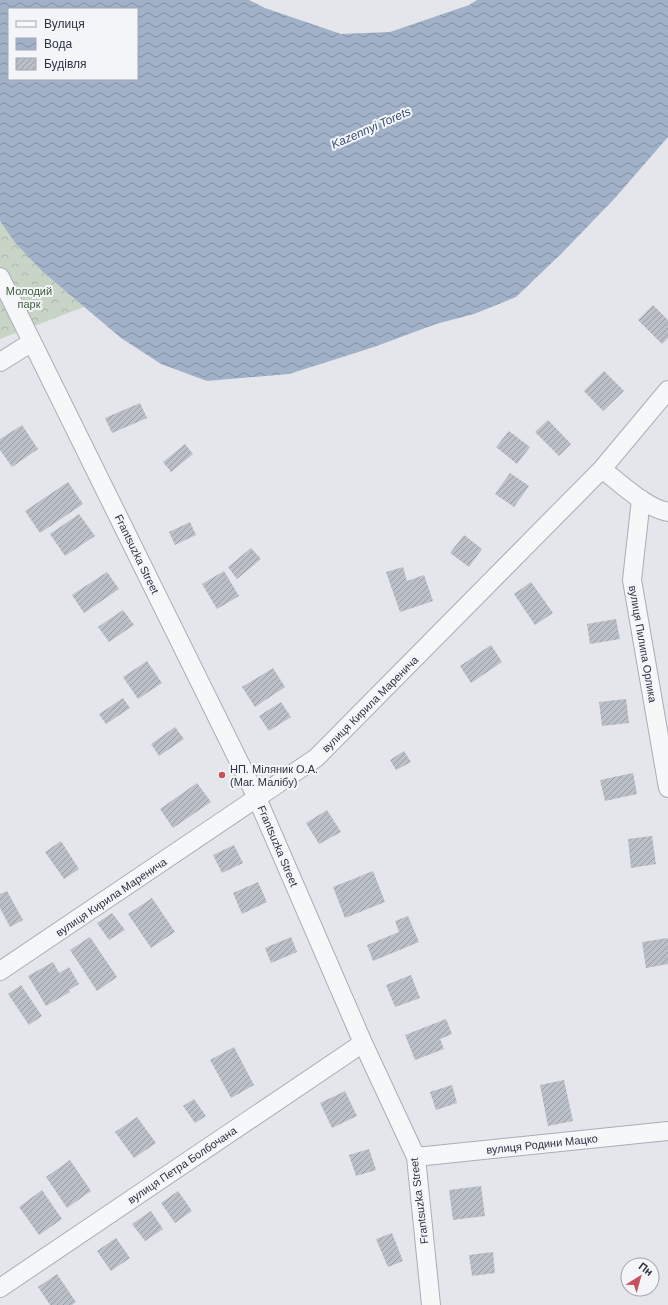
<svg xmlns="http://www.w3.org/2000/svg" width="668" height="1305" font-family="Helvetica,sans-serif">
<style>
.forest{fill:url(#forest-crowns)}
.water{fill:url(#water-waves);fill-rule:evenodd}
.building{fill:url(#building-hatch)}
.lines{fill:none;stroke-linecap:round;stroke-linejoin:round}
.minor-casing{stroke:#a9adb5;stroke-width:20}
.minor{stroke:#f6f7f9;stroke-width:18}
.poi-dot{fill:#c6525d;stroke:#f3f5f8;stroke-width:1.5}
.labels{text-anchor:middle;stroke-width:4;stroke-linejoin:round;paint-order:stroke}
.park-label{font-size:11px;fill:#3f5d3b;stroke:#f3f5f8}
.street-label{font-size:11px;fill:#2c3342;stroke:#f3f5f8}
.poi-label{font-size:11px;fill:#2c3342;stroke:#f3f5f8;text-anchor:start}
.water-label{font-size:12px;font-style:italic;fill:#395073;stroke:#f3f5f8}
</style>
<defs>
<pattern id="forest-crowns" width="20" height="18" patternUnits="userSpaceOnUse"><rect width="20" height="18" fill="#c8d4c5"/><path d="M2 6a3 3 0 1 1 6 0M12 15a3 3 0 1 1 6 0" fill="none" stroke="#acb6aa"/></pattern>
<pattern id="water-waves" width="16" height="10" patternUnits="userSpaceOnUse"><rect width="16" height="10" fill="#a1b2c8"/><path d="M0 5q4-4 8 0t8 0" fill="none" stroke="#8391a4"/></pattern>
<pattern id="building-hatch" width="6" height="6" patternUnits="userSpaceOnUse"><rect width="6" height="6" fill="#bbbfc7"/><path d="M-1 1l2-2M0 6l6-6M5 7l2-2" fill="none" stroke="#989ca3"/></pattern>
</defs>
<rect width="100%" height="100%" fill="#e4e6eb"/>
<!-- forest -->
<path class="forest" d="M0 221 16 244 43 272 84 307 0 339Z"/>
<!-- water -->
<path class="water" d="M0 0H249L265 8 341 34 390 32 469 5 477 0H668V137L615 198 562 253 516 297 474 314 436 324 374 347 289 374 207 381 161 364 121 338 43 272 16 244 0 221ZM9 9H137V79H9Z"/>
<!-- building -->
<path class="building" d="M653 305 668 320V338L662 344 638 320Z
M604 371 624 391 603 411 584 391Z
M140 403 147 418 112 433 105 418Z
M548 420 571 444 559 456 535 432Z
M22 425 38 449 12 467 0 450V439Z
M509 431 530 447 517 464 496 447Z
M185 444 193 454 171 472 163 462Z
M510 473 529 486 514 507 495 494Z
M68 482 83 504 40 533 25 511Z
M79 514 95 536 65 556 50 534Z
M190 522 196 535 175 545 169 532Z
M464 535 482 549 469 567 450 553Z
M251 548 261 559 237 579 228 567Z
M403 567 407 581 424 575 433 601 400 612 386 572Z
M224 571 239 596 217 609 202 584Z
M107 572 119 589 84 613 72 595Z
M531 582 553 613 535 625 514 594Z
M123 610 134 625 109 642 98 627Z
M616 619 620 639 590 644 587 624Z
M491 645 502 662 471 683 460 666Z
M147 661 162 683 138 699 123 677Z
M273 668 285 687 255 707 242 687Z
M123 698 130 708 106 724 99 714Z
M626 699 629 723 602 726 599 702Z
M281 702 291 717 269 731 259 716Z
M175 727 184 739 159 756 151 744Z
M404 751 411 762 396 770 390 760Z
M633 773 637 794 605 801 600 780Z
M197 783 211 802 173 828 160 809Z
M327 810 341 832 319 844 306 823Z
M652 836 656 864 631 868 628 839Z
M61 841 79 869 64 879 45 852Z
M234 845 243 863 222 873 213 855Z
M373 871 385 902 345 918 333 887Z
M258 882 267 902 242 914 233 893Z
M7 891 23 920 10 927 0 908V894Z
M152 898 175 932 151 948 128 914Z
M112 913 125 930 109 940 97 923Z
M408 916 419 942 373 961 367 945 399 932 395 921Z
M90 937 117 977 97 991 70 950Z
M291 937 297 952 271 963 265 948Z
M668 938V964L646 968 642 942Z
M53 962 59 973 69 967 79 984 69 990 70 992 46 1006 28 976Z
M411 975 420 998 395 1007 386 985Z
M21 985 42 1016 29 1025 8 994Z
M446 1019 452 1034 440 1039 444 1049 415 1060 405 1035Z
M234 1047 254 1085 231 1098 210 1060Z
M564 1080 573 1121 548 1126 540 1085Z
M452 1085 457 1103 436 1110 430 1092Z
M345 1091 357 1116 332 1128 320 1103Z
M194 1099 206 1116 195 1123 183 1106Z
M137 1117 156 1143 134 1158 115 1132Z
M369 1149 376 1170 356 1176 349 1155Z
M70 1160 91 1191 67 1208 46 1177Z
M481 1186 485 1216 453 1220 449 1190Z
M42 1190 62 1219 39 1235 19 1207Z
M178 1191 192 1211 175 1223 161 1203Z
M151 1211 163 1229 145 1241 132 1224Z
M392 1233 403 1261 388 1267 376 1239Z
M116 1238 130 1258 111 1271 97 1251Z
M493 1252 495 1273 472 1276 469 1255Z
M57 1274 76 1302 72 1305H50L38 1287Z"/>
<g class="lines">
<!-- minor casing -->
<g class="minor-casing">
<path id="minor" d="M0 277 257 798 363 1043 416 1157 431 1305
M0 362 32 342
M602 469C620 483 646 508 668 512
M641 499 632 580 668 788
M0 971 316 758 602 469 668 390
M416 1157 668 1131
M0 1288 363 1043"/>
</g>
<!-- minor -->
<use href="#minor" class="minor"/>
</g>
<!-- markers -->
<circle class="poi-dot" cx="222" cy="775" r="4"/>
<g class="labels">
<!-- park labels -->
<g class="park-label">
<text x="29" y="295">Молодий<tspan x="29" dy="13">парк</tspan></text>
</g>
<!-- street labels -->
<g class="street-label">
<text transform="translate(137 554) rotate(64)" y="4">Frantsuzka Street</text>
<text transform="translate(643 644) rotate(80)" y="4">вулиця Пилипа Орлика</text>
<text transform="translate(370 704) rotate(-45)" y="4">вулиця Кирила Маренича</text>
<text transform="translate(278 846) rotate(67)" y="4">Frantsuzka Street</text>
<text transform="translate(111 897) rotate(-34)" y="4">вулиця Кирила Маренича</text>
<text transform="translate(542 1144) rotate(-6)" y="4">вулиця Родини Мацко</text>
<text transform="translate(182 1165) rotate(-34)" y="4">вулиця Петра Болбочана</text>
<text transform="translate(419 1201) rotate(-97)" y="4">Frantsuzka Street</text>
</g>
<!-- poi labels -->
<g class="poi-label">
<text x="230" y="773">НП. Міляник О.А.<tspan x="230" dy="13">(Маг. Малібу)</tspan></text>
</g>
<!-- water labels -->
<g class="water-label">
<text transform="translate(371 128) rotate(-24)" y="4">Kazennyi Torets</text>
</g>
</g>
<!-- legend -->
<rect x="8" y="8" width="130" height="72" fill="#f3f5f8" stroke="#a3a7af"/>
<rect x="16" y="21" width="20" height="6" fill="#f6f7f9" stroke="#a3a7af"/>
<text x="44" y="28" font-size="12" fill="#2c3342">Вулиця</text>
<rect x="16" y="38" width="20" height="12" fill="url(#water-waves)" stroke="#a3a7af"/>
<text x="44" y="48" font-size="12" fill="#2c3342">Вода</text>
<rect x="16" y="58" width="20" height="12" fill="url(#building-hatch)" stroke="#a3a7af"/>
<text x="44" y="68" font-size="12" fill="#2c3342">Будівля</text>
<!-- north arrow -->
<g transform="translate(640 1277) rotate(37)"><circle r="19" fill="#f3f5f8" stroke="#a3a7af"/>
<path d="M0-3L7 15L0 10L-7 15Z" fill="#c6525d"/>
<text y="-6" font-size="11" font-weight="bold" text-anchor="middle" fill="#2c3342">Пн</text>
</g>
</svg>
